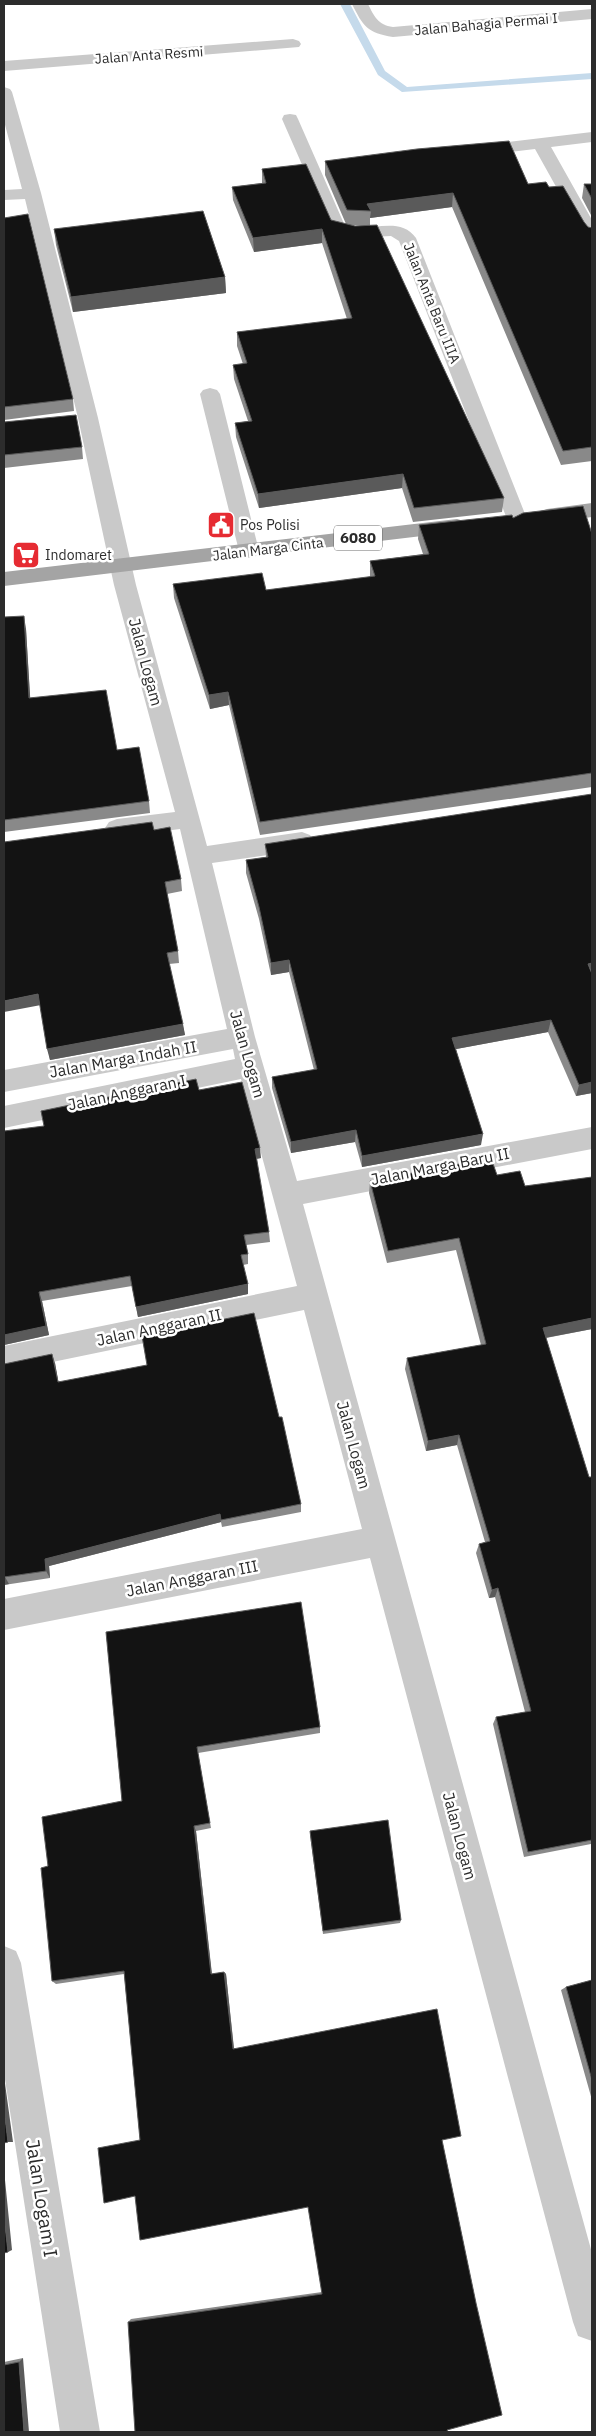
<svg xmlns="http://www.w3.org/2000/svg" width="596" height="2436" font-family="'IBM Plex Sans',sans-serif">
<style>
.lines{fill:none;stroke-linecap:round;stroke-linejoin:round}
.stream{fill:#c5daeb;fill-rule:evenodd}
.minor{fill:#c9c9c9;fill-rule:evenodd}
.major{fill:#a4a4a4;fill-rule:evenodd}
.wall{fill:#898989;fill-rule:evenodd}
.shaded-wall{fill:#5a5a5a}
.building{fill:#131313;stroke:#5a5a5a}
.labels{text-anchor:middle;stroke-width:5;stroke-linejoin:round;paint-order:stroke}
.far-street-label{font-size:14px;fill:#2c2c2c;stroke:#fff}
.far-poi-label{font-size:14px;fill:#2c2c2c;stroke:#fff;text-anchor:start}
.shield{fill:#fff;stroke:#6b6b6b;stroke-width:1}
.shield-label{font-size:15px;font-weight:bold;fill:#2c2c2c}
.street-label{font-size:16px;fill:#2c2c2c;stroke:#fff}
.near-street-label{font-size:19px;fill:#2c2c2c;stroke:#fff}
</style>
<rect width="100%" height="100%" fill="#fff"/>
<g class="lines">
<!-- stream -->
<path class="stream" d="M340 4H350L385 71 407 87 592 73V79L402 92 378 75Z"/>
<!-- minor -->
<path class="minor" d="M352 4H368C374 16 378 25 393 27L592 9V19L393 37C367 33 363 26 352 4Z
M293 39 299 41 301 44 299 47 4 71V61Z
M4 87 10 89 12 92 41 193 98 418 136 585 207 846 302 832 310 835 314 841 310 847 302 850 212 863 255 1037 297 1181 592 1127V1149L303 1204 592 2253V2341L578 2336 573 2322 370 1558 4 1630V1599L362 1529 304 1310 4 1372V1346L297 1286 241 1079 4 1128V1106L235 1059 233 1049 4 1092V1070L227 1029 180 829 117 837 109 834 105 828 109 822 117 819 175 812 114 585 78 418 25 199 4 200V190L22 189 4 121Z
M290 114 296 115 298 119 345 226C367 234 399 214 416 238L527 519 524 524 517 526 510 524 507 519 399 241 391 236 355 238 332 233 282 119 284 115Z
M592 132V142L551 147 592 220V240L586 239 583 235 535 149 475 156 469 155 467 151 469 147 475 146Z
M210 388 217 390 220 394 259 551 256 556 249 558 242 556 239 551 200 394 203 390Z
M4 1946 16 1951 21 1963 100 2432H60L4 2073Z"/>
<!-- major -->
<path class="major" d="M592 503V517L547 523 540 521 537 516 540 511 547 509Z
M457 519 464 521 467 526 464 531 4 586V572Z"/>
</g>
<!-- wall -->
<path class="wall" d="M325 161 528 184 549 187 588 227 592 228V461L561 465 452 207 370 218V225L504 498 502 512 413 522 402 488 259 508 236 437 235 423 248 421 234 379 233 365 243 364 237 346V332L347 319 322 243 254 252 233 200 232 187 262 183V169L331 220 346 224 325 175ZM351 225H368L355 226Z
M584 184H592V217L582 198Z
M4 218 73 399 74 411 4 420Z
M54 229 225 277 226 293 73 312 56 245Z
M4 422 82 447 83 459 4 468Z
M513 518 592 534V787L260 835 229 705 210 709 174 598 173 584 266 590 370 577V561L423 554 418 539 419 525Z
M4 617 26 629 30 698 117 750 149 801 150 813 4 832Z
M154 830 181 879 182 891 167 894 178 951 179 963 169 964 185 1035 50 1060 40 1006Z
M265 844 592 974V1093L576 1096 548 1032 456 1049 481 1145 362 1167 355 1142 291 1153 272 1088V1077L314 1070 289 972 271 975 259 919 246 873V860L266 857Z
M199 1090 261 1158 256 1159 269 1232 270 1242 246 1245 248 1254V1264L243 1265 248 1294 138 1317 132 1286 42 1301 49 1335 4 1345 44 1126Z
M497 1175 525 1186 592 1177V1329L546 1338 589 1477H592V1848L591 1844 524 1857 493 1724 496 1717 525 1712 495 1597 489 1598 476 1553 479 1544 485 1542 457 1445 426 1451 405 1369 407 1358 481 1345 456 1250 387 1263 369 1193 370 1181Z
M55 1363 58 1381 279 1417 301 1504V1512L222 1527 221 1522 49 1566 50 1578 4 1585V1364Z
M106 1632 320 1727V1733L198 1753 211 1828 196 1831 212 1974 224 1972 226 1974 234 2048 442 2140 476 2303 128 2322 131 2319 322 2292 308 2207 140 2140 124 1974 56 1984 52 1981 48 1866 122 1801Z
M310 1831 401 1920 400 1923 323 1934 310 1835Z
M592 1980V2100L561 1990 566 1987Z
M23 2358 4 2432V2362Z"/>
<!-- shaded-wall -->
<path class="shaded-wall" d="M453 193 452 207 370 218 371 211 367 204Z
M322 229V243L254 252 253 238Z
M225 277 226 293 73 312 71 297Z
M403 474 402 488 259 508 258 494Z
M24 616 26 629 31 711 29 698Z
M228 692 229 705 210 709 209 695Z
M289 960V972L271 975V963Z
M592 963V973L588 964Z
M38 994 41 1005 4 1012V1001Z
M551 1020 548 1032 451 1050 452 1038Z
M183 1024 185 1035 50 1060 47 1049Z
M592 1082V1093L576 1096 579 1085Z
M356 1130 355 1142 291 1153V1142Z
M483 1134 481 1145 362 1167V1156Z
M260 1148 261 1158 255 1159V1149Z
M248 1284V1294L138 1317 136 1307Z
M39 1292 42 1301 49 1335 4 1345V1335Z
M592 1318V1329L539 1339 543 1328Z
M52 1354 55 1363 60 1390 58 1382Z
M459 1435 457 1445 426 1451 428 1441Z
M220 1514 221 1522 49 1566 50 1578 46 1571 45 1559Z
M4 1577H5L9 1584 4 1585Z
M498 1588 495 1597 489 1598 492 1590Z
M194 1826 196 1831 212 1976 211 1974Z
M224 1972 226 1974 234 2050 233 2049Z
M4 2076 13 2142H8L4 2109Z
M4 2170 12 2250 8 2252 4 2216Z
M23 2358 29 2432H24L19 2362Z"/>
<!-- building -->
<path class="building" d="M509 141 528 184 546 182 549 187 563 186 584 222 588 227 592 228V447L563 451 453 193 367 204 371 211 347 210 325 161 417 149Z
M306 164 331 220 355 226 377 225 504 498 414 508 403 474 258 494 235 423 252 421 233 365 247 363 237 332 352 318 322 229 253 238 232 187 266 183 262 169Z
M584 184H592V199Z
M203 211 225 277 71 297 54 229Z
M28 214 73 399 4 407V218Z
M76 415 82 447 4 455V422Z
M583 506 592 534V773L260 822 228 692 209 695 173 584 262 573 266 590 375 576 370 561 429 554 419 525 512 515 513 518 523 513Z
M24 616 29 698 106 690 117 750 139 747 149 801 4 820V617Z
M592 794V963L588 964 592 974V1082L579 1085 551 1020 452 1038 483 1134 362 1156 356 1130 291 1142 272 1077 317 1069 289 960 271 963 259 907 246 860 268 857 265 844Z
M152 822 154 830 170 827 181 879 165 882 178 951 167 953 183 1024 47 1049 38 994 4 1001V842Z
M196 1079 199 1090 242 1082 260 1148 255 1149 269 1232 244 1235 248 1254 241 1255 248 1284 136 1307 130 1276 39 1292 46 1326 4 1335V1131L44 1126 41 1111Z
M491 1158 497 1175 520 1171 525 1186 592 1177V1318L543 1328 589 1477H592V1840L528 1852 496 1717 531 1711 498 1588 492 1590 479 1544 490 1541 459 1435 428 1441 407 1358 486 1344 459 1238 388 1251 370 1181Z
M254 1313 279 1417H282L301 1504 221 1520 220 1514 45 1559 46 1571 4 1577V1364L52 1354 58 1382 147 1365 142 1336Z
M301 1602 320 1727 197 1747 210 1823 194 1826 211 1974 224 1972 233 2049 437 2009 461 2136 442 2140 476 2303 502 2415 447 2430 448 2432H135L128 2322 322 2294 308 2207 140 2240 135 2196 104 2203 98 2148 140 2140 124 1971 52 1981 41 1868 48 1866 42 1817 122 1801 106 1632Z
M388 1820 401 1920 323 1931 310 1831Z
M592 1980V2080L566 1987Z
M4 2109 8 2142 4 2143Z
M4 2216 8 2252 4 2253Z
M19 2362 24 2432H4V2365Z"/>
<!-- icons -->
<defs>
<g id="civic-square" transform="scale(1.4375)"><rect x="-9" y="-9" width="18" height="18" rx="4" fill="#e62b32" stroke="#fff"/><path d="M-.6-6.5H3V-4.5H.6V-3L4-1V1h2V6H-6V1h2V-1L-.6-3ZM-1.2 2.5V6h2.4V2.5Z" fill="#fff"/></g>
<g id="supermarket-square" transform="scale(1.4375)"><rect x="-9" y="-9" width="18" height="18" rx="4" fill="#e62b32" stroke="#fff"/><path d="M-6-5.5h2.5l.6 2H6L4.5 2H-2.5L-4.4-4H-6ZM-1.5 3.2a1.3 1.3 0 1 0 .1 0ZM3 3.2a1.3 1.3 0 1 0 .1 0Z" fill="#fff"/></g>
</defs>
<g fill-rule="evenodd">
<use href="#civic-square" x="221" y="525"/>
<use href="#supermarket-square" x="26" y="555"/>
</g>
<g class="labels">
<!-- far-street labels -->
<g class="far-street-label">
<text transform="translate(486 24) rotate(-5)" y="5">Jalan Bahagia Permai I</text>
<text transform="translate(149 55) rotate(-4)" y="5">Jalan Anta Resmi</text>
<text transform="translate(432 303) rotate(68)" y="5">Jalan Anta Baru IIIA</text>
<text transform="translate(268 549) rotate(-7)" y="5">Jalan Marga Cinta</text>
</g>
<!-- far-poi labels -->
<g class="far-poi-label">
<text x="240" y="530">Pos Polisi</text>
<text x="45" y="560">Indomaret</text>
</g>
<!-- shield labels -->
<rect class="shield" x="334" y="525.5" width="48" height="25" rx="4"/>
<g class="shield-label">
<text x="358" y="543">6080</text>
</g>
<!-- street labels -->
<g class="street-label">
<text transform="translate(146 662) rotate(75)" y="6">Jalan Logam</text>
<text transform="translate(248 1054) rotate(74)" y="6">Jalan Logam</text>
<text transform="translate(123 1059) rotate(-10)" y="6">Jalan Marga Indah II</text>
<text transform="translate(127 1092) rotate(-12)" y="6">Jalan Anggaran I</text>
<text transform="translate(440 1166) rotate(-11)" y="6">Jalan Marga Baru II</text>
<text transform="translate(159 1327) rotate(-12)" y="6">Jalan Anggaran II</text>
<text transform="translate(354 1445) rotate(75)" y="6">Jalan Logam</text>
<text transform="translate(192 1578) rotate(-11)" y="6">Jalan Anggaran III</text>
<text transform="translate(460 1836) rotate(75)" y="6">Jalan Logam</text>
</g>
<!-- near-street labels -->
<g class="near-street-label">
<text transform="translate(42 2198) rotate(81)" y="7">Jalan Logam I</text>
</g>
</g>
<!-- border -->
<rect width="596" height="2436" fill="none" stroke="#2c2c2c" stroke-width="10"/>
</svg>
